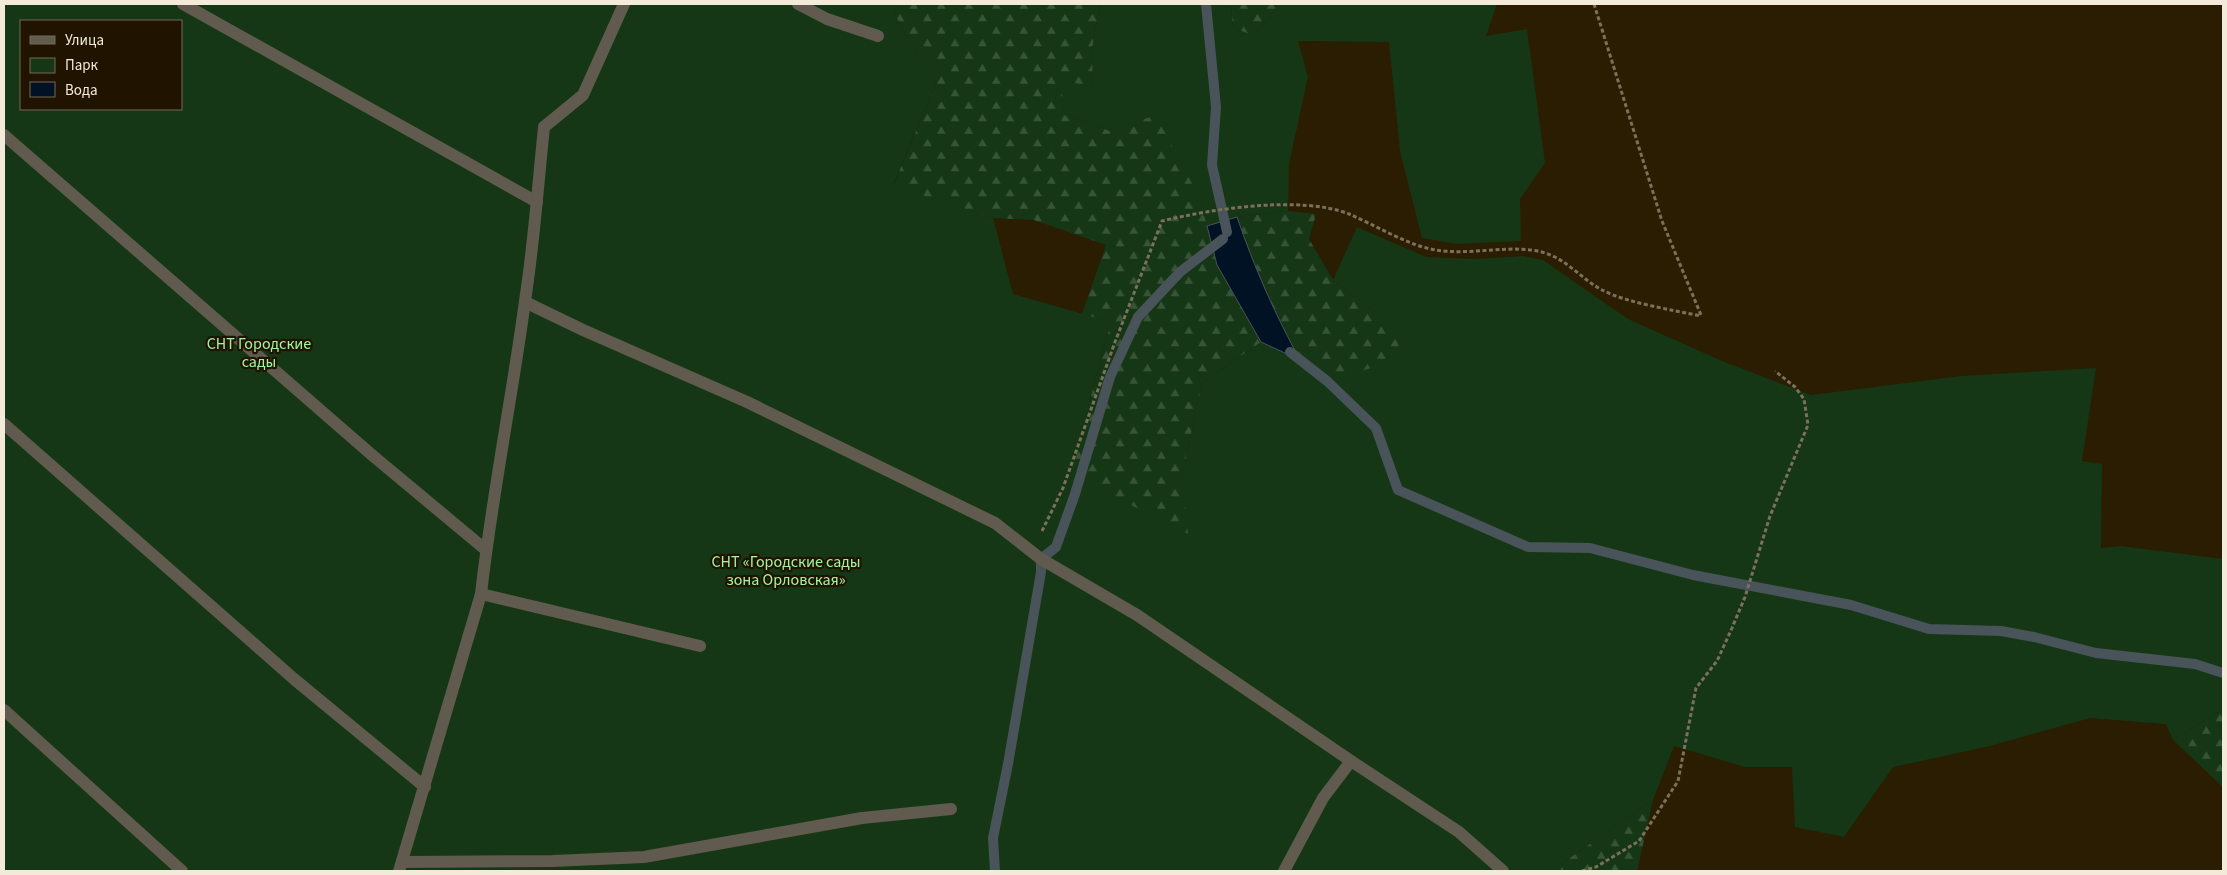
<svg xmlns="http://www.w3.org/2000/svg" width="2227" height="875" font-family="'Source Sans 3',sans-serif">
<style>
.green{fill:#153715;fill-rule:evenodd}
.forest{fill:url(#forest-firs)}
.water{fill:#001223;stroke:#49535a}
.lines{fill:none;stroke-linecap:round;stroke-linejoin:round}
.stream{stroke:#49535a;stroke-width:10}
.path{stroke:#7c705a;stroke-width:3;stroke-dasharray:4 2.5;stroke-linecap:butt}
.service{stroke:#615a4e;stroke-width:12}
.minor{stroke:#615a4e;stroke-width:12}
.labels{text-anchor:middle;stroke-width:4.5;stroke-linejoin:round;paint-order:stroke}
.park-label{font-size:16px;fill:#a1f69d;stroke:#201300}
</style>
<defs>
<pattern id="forest-firs" width="22" height="20" patternUnits="userSpaceOnUse" patternTransform="scale(1.25)"><rect width="22" height="20" fill="#153715"/><path d="M5 1l3.5 6h-7zM16 11l3.5 6h-7z" fill="#385436"/></pattern>
</defs>
<rect width="100%" height="100%" fill="#2a1d02"/>
<!-- green -->
<path class="green" d="M4 4H898L894 13 920 60 941 72 893 185 993 218 1013 294 1111 322 1088 406 1187 534 1182 476 1202 383 1270 336 1327 381 1381 317 1333 280 1357 227 1426 257 1475 259 1523 256 1543 260 1628 319 1722 361 1811 395 1961 376 2096 368 2082 461 2102 464 2101 548 2121 546 2223 559V709L2173 740 2166 724 2090 718 1990 746 1893 767 1844 837 1795 827 1792 767H1745L1674 746 1653 800 1564 862 1560 871H4ZM21 21H181V109H21Z
M1100 4H1231L1233 28 1255 36 1279 4H1497L1486 36 1527 29 1545 163 1520 199 1521 241 1456 244 1422 238 1400 151 1389 42 1298 41 1308 77 1289 164 1288 211 1237 217 1207 226 1201 201 1110 131 1064 115 1060 79 1093 87 1092 49Z"/>
<!-- forest -->
<path class="forest" d="M898 4H1100L1092 49 1093 87 1061 80 1064 115 1110 131 1156 115 1201 201 1217 265 1261 342 1202 383 1182 476 1188 534 1070 474 1111 322 1082 314 1106 245 1034 220 993 218 893 186 941 72 920 60 894 13Z
M1231 4H1279L1255 36 1233 28Z
M1288 211 1316 214 1309 239 1333 280 1381 317 1400 339 1395 361 1327 381 1300 360 1275 313 1249 254 1237 217Z
M2223 709V787L2173 740Z
M1653 800 1637 871H1560L1564 862Z"/>
<!-- water -->
<path class="water" d="M1237 217C1254 267 1275 314 1300 360L1261 342 1217 265 1207 226Z"/>
<g class="lines">
<!-- stream -->
<path class="stream" d="M1206 4 1216 107 1212 165 1227 232
M1290 352 1327 381 1376 428 1398 490 1528 547 1590 548 1693 575 1851 605 1929 629 2001 631 2034 637 2096 653 2195 664 2223 673
M995 871 993 838 1008 764 1041 572V559L1056 547 1075 494 1110 377 1138 317 1180 272 1223 239"/>
<!-- path -->
<path class="path" d="M1594 4 1662 221 1701 315
M1042 531 1063 488 1115 342 1162 221C1211 209 1301 195 1349 214 1375 225 1409 246 1436 250 1471 256 1514 243 1545 253 1566 259 1583 280 1602 290 1627 303 1673 310 1701 316
M1582 871 1596 867 1639 841 1678 781 1696 688 1717 661 1732 628 1745 597 1770 516 1808 425 1804 399 1795 387 1775 371"/>
<!-- service -->
<path class="service" d="M183 4 537 202
M798 4 827 19 878 36
M544 127 583 95 624 4
M4 135 372 455 486 550
M525 302 583 330 747 402 995 523 1041 559 1137 615 1351 761 1323 798 1284 871
M4 424 294 679 425 787
M481 594 700 646
M4 710 182 871
M402 862 553 861 644 857 862 818 951 809"/>
<!-- minor -->
<path class="minor" d="M1351 761 1459 832 1503 871
M399 871 481 594C492 495 512 398 525 301 534 243 538 185 544 127"/>
</g>
<g class="labels">
<!-- park labels -->
<g class="park-label">
<text x="259" y="349">СНТ Городские<tspan x="259" dy="18">сады</tspan></text>
<text x="786" y="567">СНТ «Городские сады<tspan x="786" dy="18">зона Орловская»</tspan></text>
</g>
</g>
<!-- border -->
<rect width="2227" height="875" fill="none" stroke="#f3eada" stroke-width="10"/>
<!-- legend -->
<rect x="20" y="20" width="162" height="90" fill="#201300" stroke="#746957"/>
<rect x="30" y="36" width="25" height="8" fill="#615a4e" stroke="#746957"/>
<text x="65" y="45" font-size="15" fill="#f3eada">Улица</text>
<rect x="30" y="58" width="25" height="15" fill="#153715" stroke="#746957"/>
<text x="65" y="70" font-size="15" fill="#f3eada">Парк</text>
<rect x="30" y="82" width="25" height="15" fill="#001223" stroke="#746957"/>
<text x="65" y="95" font-size="15" fill="#f3eada">Вода</text>
</svg>
